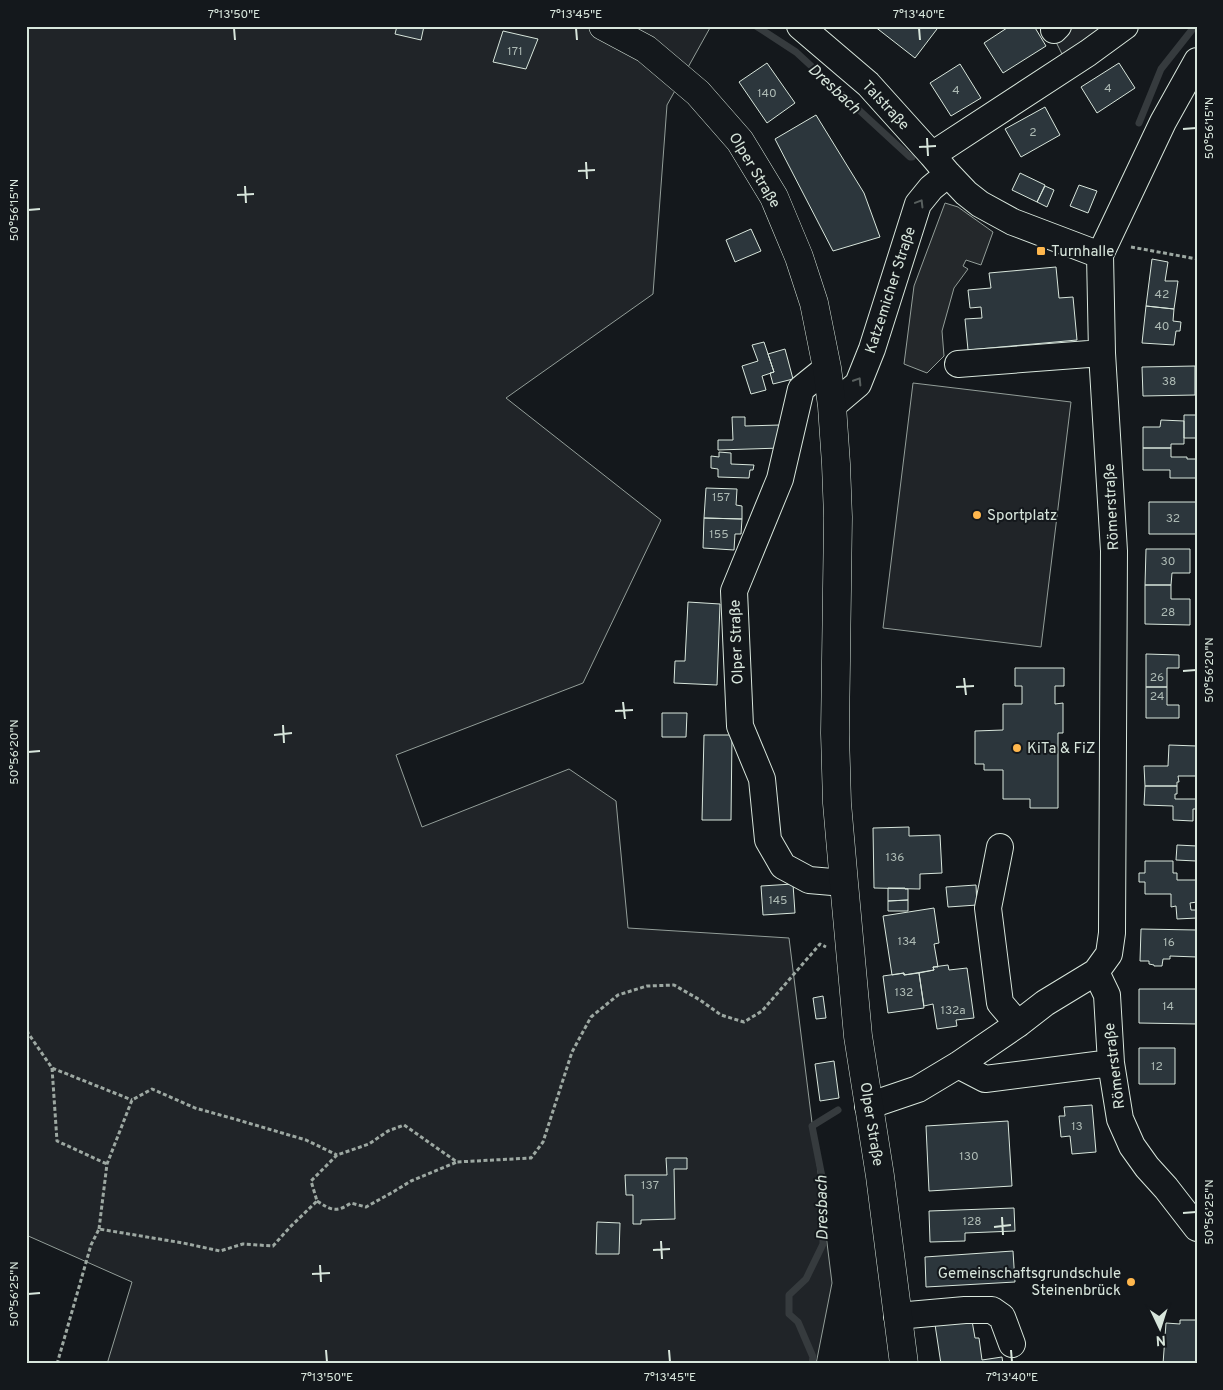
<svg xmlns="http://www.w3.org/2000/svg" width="1223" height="1390" font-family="Overpass,sans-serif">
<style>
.green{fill:#202428;stroke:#939e99}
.parking{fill:#24282b;stroke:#939e99}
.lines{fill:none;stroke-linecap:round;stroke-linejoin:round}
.stream{stroke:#363b3e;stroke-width:7}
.building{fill:#2c363c;stroke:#d8e6dc}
.minor-casing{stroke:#d8e6dc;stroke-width:28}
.major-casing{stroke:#d8e6dc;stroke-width:29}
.path{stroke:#9da8a2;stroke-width:3;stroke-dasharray:4 2.5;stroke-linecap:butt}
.minor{stroke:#14181c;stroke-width:26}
.major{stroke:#14181c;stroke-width:28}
.oneway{stroke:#59605f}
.ticks{fill:none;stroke:#d8e6dc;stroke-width:2}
.poi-dot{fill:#ffb74d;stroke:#14181c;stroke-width:2}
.labels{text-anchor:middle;stroke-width:4;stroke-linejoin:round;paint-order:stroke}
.number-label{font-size:12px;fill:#adbab4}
.street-label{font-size:15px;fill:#d8e6dc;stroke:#14181c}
.poi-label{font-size:15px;fill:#d8e6dc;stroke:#14181c;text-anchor:start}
.water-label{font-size:16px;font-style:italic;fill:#d8e6dc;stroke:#14181c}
.neatline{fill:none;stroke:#d8e6dc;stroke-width:2}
.ticks-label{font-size:12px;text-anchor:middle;fill:#d8e6dc}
</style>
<rect width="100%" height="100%" fill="#14181c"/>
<!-- green -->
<path class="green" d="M26 26H711L667 105 653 294 506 398 661 520 583 683 396 755 422 827 569 769 616 801 628 928 789 938 832 1283 816 1364H107L132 1282 26 1235Z
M1040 26H1107L1063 56 1056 42Z
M913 383 1071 402 1041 647 883 628Z"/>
<!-- parking -->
<path class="parking" d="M945 203 958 207 993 232 981 265 966 260 963 266 968 269 954 288 942 331 944 356 927 373 904 364 914 286Z"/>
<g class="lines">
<!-- stream -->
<path class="stream" d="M756 26 796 52 910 157H912
M1139 123 1161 69 1195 26
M812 1364 813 1357 798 1322 789 1314V1295L806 1279 823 1244 822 1177 812 1126 838 1110"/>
</g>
<!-- building -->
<path class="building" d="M397 26H424L421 40 395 34Z
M874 26H934L937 29 915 58Z
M1010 26H1034L1046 46 1003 73 984 43Z
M503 31 538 39 526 69 493 62Z
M767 63 795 103 767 123 739 82Z
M1119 63 1135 88 1097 113 1081 87Z
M960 64 981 98 951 116 930 83Z
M1045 107 1060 135 1021 157 1005 129Z
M816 115 864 193 880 237 833 251 775 139Z
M1020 173 1045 185 1037 202 1012 190Z
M1079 185 1097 191 1088 213 1070 206Z
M1045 186 1054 190 1047 207 1037 202Z
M751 229 761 251 735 262 726 240Z
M1152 259 1168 262 1165 281H1178L1174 309 1146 306Z
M1056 267 1059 298 1073 297 1077 340 968 350 965 319 982 318 981 307 970 308 968 290 991 288 989 273Z
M1146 306 1174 309 1173 321 1181 322 1180 331H1176L1174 345 1142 343Z
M764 342 774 372 762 376 766 390 751 394 742 366 758 361 752 345Z
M785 349 793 379 773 384 770 373 774 372 768 354Z
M1195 366V395L1143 396 1142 367Z
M1184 415H1197V438H1184Z
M732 417H745V426L780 425 781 448 718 450V440H733Z
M1161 420 1184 421V444H1171V448H1143V427H1160Z
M1143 448H1171V457H1187V459H1197V478H1170V470H1143Z
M719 452 731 453V464L754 465 753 470H750L749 478 718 477V469L711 468V456L719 457Z
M706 488 737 489 736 505 742 506V519L704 518Z
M1149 502H1197V534H1149Z
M704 518 742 519 741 534H735L734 550 703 548Z
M1146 549H1190V573H1172L1171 585H1145Z
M1145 585H1171V599H1190V625L1145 624Z
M688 602 720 604 717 685 674 683 675 661H685Z
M1146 654 1179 655V668H1167V687H1146Z
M1015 668H1064V686H1055V704L1063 703V733H1058V808H1030V799H1003V770H984V764H975V731L1003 730V704H1022V686H1015Z
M1146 687H1167V705H1179V718H1146Z
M662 713H687L686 737H662Z
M704 735H732L731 820H702Z
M1169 745 1197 746V776H1178L1179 782H1177V786H1145L1144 766H1168Z
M1145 786H1177V794H1175V799H1197V809H1193V821L1173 820V806L1144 805Z
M909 827V836L940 835 942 873 920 874V889L874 888 873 828Z
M1177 845 1197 846 1196 861 1176 860Z
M1145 861H1173V873H1177V880H1197V902L1190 903 1191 910H1197V918L1177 919 1176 906 1171 907V894H1145V882H1139V873H1145Z
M793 884 795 913 763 915 761 886Z
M976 885 977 905 948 907 946 887Z
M888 888H905V889H908V900L888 901Z
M908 900V911H888V901Z
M934 908 939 943 934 944 938 967H933L934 970 904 975V973L892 975 883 916Z
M1141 929 1197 930V957L1170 956V959H1163L1162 966H1154V965L1149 964V961H1140Z
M948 965 949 970 967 968 974 1018 956 1020 957 1026 937 1029 933 1004 924 1006 919 973 934 970 933 967Z
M904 973V975L919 973 924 1008 888 1013 883 976Z
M1139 989H1197V1024L1139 1023Z
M823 996 826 1018 816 1019 813 998Z
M1139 1048H1175V1084H1139Z
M834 1061 839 1098 820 1101 815 1064Z
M1092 1105 1096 1152 1072 1154 1070 1136 1061 1137 1059 1116H1065L1064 1107Z
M1008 1121 1012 1186 929 1191 926 1126Z
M666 1158H687V1169H674L675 1219 641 1220V1224H633V1195H626L625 1175H667Z
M1014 1208 1015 1231 965 1233V1241L930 1242 929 1211Z
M597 1222 620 1223 619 1254H596Z
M1013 1251 1015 1282 926 1287 925 1257Z
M971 1315 975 1338H979L982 1360 1002 1357 1003 1364H941L934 1318Z
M1180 1320H1197V1364H1163L1166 1323 1180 1324Z"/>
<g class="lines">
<!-- minor casing -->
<g class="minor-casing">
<path id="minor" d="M800 26 868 84 932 155 948 174 966 193 980 204 1013 222 1100 255
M1054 30 1058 26
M932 155 1088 53 1125 26
M958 364 1102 353
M827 368 801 389 780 479 734 591 740 726 762 779 768 840 783 866 809 880 844 883
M832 406 858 384 872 349 918 204 931 188 948 174
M1000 847 988 908 1000 1003 1018 1024
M1096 972 1107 995 1111 1063 1120 1119 1132 1146 1147 1167 1166 1188 1197 1228
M958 1065 985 1079 1111 1063
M868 1106 918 1089 958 1065 1018 1024 1045 1003 1096 972 1109 954 1112 933 1114 551 1102 353 1100 255 1163 122 1197 61
M897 1316 965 1310H992L1002 1317 1012 1344"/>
</g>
<!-- major casing -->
<g class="major-casing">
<path id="major" d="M603 26 646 49 698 93 740 141 774 197 799 257 814 303 827 368 832 406 836 464 838 517 835 733 837 803 844 883 858 1036 880 1176 904 1364"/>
</g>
<!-- path -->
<path class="path" d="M1131 247 1197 259
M26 1024 28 1033 52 1068 132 1100
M52 1068 57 1141 107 1164
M317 1201C331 1210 336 1213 351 1203L366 1207 393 1192 411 1181 457 1162
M99 1229 107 1164 132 1100 152 1089 195 1108 238 1120 306 1140 337 1155
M57 1364 91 1245 99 1229 183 1243 220 1251 243 1244 273 1246 290 1227 317 1201 311 1181 337 1155 369 1144 388 1131 404 1125 457 1162 531 1158 543 1142 572 1052 591 1017 618 995 647 986 674 985 700 1000 721 1015 744 1022 762 1011 820 944 826 947"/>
<!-- minor -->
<use href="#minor" class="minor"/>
<!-- major -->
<use href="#major" class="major"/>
</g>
<!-- one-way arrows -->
<defs><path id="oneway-chevron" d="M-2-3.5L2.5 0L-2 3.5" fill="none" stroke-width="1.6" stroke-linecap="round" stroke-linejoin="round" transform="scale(1.25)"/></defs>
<g class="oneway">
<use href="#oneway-chevron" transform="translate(920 203) rotate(-59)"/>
<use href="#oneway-chevron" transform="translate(858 381) rotate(-58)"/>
</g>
<!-- ticks -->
<path class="ticks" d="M234 28 235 40M576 28 577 40M919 28 920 40M1183 129 1196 128M927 138 928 156M919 147 936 146M586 162 587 179M578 171 595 170M245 186 246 203M237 195 254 194M28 210 40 209M1183 671 1196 670M964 678 966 695M956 687 974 686M623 702 625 719M615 711 633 710M283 725 284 743M274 735 292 733M28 752 40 751M1183 1213 1196 1212M1002 1217 1003 1235M994 1227 1011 1225M661 1241 662 1259M653 1250 670 1249M320 1265 321 1282M312 1274 330 1273M28 1294 40 1293M326 1350 327 1362M669 1350 670 1362M1011 1350 1012 1362"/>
<!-- markers -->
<g class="poi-dot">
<rect x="1036" y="246" width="10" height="10" rx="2.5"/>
<circle cx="977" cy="515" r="5"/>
<circle cx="1017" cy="748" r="5"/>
<circle cx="1131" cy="1282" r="5"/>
</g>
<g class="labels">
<!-- number labels -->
<g class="number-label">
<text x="515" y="55">171</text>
<text x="1108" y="92">4</text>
<text x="956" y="94">4</text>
<text x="767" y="97">140</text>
<text x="1033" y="136">2</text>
<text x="1162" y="298">42</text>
<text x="1162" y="330">40</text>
<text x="1169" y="385">38</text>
<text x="721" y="501">157</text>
<text x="1173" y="522">32</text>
<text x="719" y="538">155</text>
<text x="1168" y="565">30</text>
<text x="1168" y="616">28</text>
<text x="1157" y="681">26</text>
<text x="1157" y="700">24</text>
<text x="895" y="861">136</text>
<text x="778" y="904">145</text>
<text x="907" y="945">134</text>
<text x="1169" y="946">16</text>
<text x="904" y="996">132</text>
<text x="1168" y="1010">14</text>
<text x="953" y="1014">132a</text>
<text x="1157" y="1070">12</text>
<text x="1077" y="1130">13</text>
<text x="969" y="1160">130</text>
<text x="650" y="1189">137</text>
<text x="972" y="1225">128</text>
</g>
<!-- street labels -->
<g class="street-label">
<text transform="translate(886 105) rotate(47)" y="5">Talstraße</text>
<text transform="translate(755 170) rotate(59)" y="5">Olper Straße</text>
<text transform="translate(890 290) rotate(-72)" y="5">Katzemicher Straße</text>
<text transform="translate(1111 507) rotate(-93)" y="5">Römerstraße</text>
<text transform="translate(736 642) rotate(-92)" y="5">Olper Straße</text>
<text transform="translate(1114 1066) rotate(-97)" y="5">Römerstraße</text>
<text transform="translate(872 1124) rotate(81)" y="5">Olper Straße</text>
</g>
<!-- poi labels -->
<g class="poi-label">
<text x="1051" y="256">Turnhalle</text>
<text x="987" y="520">Sportplatz</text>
<text x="1027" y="753">KiTa &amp; FiZ</text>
<text x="1121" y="1278" text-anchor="end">Gemeinschaftsgrundschule<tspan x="1121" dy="17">Steinenbrück</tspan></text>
</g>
<!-- water labels -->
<g class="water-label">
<text transform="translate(835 88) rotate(43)" y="6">Dresbach</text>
<text transform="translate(821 1208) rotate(-91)" y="6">Dresbach</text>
</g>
</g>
<!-- border -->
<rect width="1223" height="1390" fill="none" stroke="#14181c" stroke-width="55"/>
<!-- north arrow -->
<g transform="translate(1160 1328) rotate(176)" stroke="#14181c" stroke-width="4" paint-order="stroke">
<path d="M0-4L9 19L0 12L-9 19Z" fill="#d8e6dc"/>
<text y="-8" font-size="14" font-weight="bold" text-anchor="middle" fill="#d8e6dc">N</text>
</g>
<rect x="28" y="28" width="1168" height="1334" class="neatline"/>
<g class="ticks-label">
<text x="234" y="18">7°13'50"E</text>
<text x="576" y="18">7°13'45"E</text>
<text x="919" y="18">7°13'40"E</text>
<text transform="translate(1209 128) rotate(-90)" y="4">50°56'15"N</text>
<text transform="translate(14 210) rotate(-90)" y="4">50°56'15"N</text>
<text transform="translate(1209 670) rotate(-90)" y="4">50°56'20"N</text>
<text transform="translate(14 752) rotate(-90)" y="4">50°56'20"N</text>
<text transform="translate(1209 1212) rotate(-90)" y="4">50°56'25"N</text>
<text transform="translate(14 1294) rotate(-90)" y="4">50°56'25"N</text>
<text x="327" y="1381">7°13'50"E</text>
<text x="670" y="1381">7°13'45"E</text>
<text x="1012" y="1381">7°13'40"E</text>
</g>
</svg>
